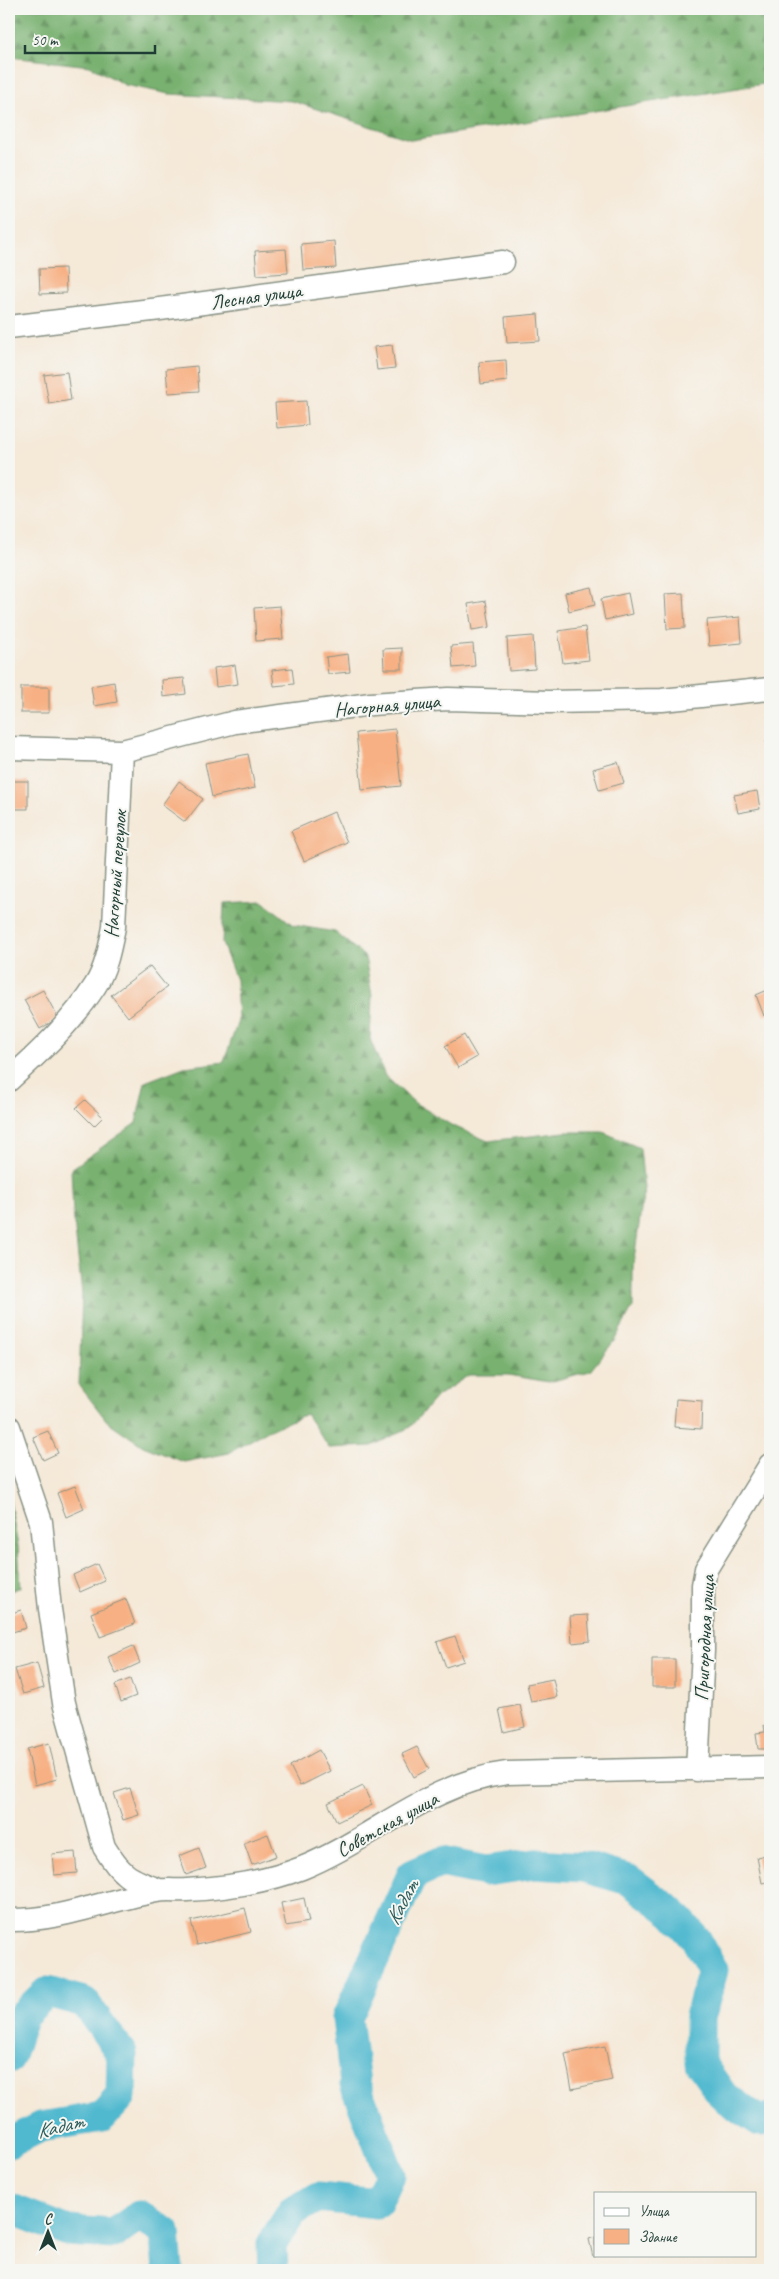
<svg xmlns="http://www.w3.org/2000/svg" width="779" height="2279" font-family="Caveat,sans-serif">
<style>
.forest{fill:url(#forest-firs);stroke:#4c7752}
.lines{fill:none;stroke-linecap:round;stroke-linejoin:round}
.river{stroke:#51b9cf;stroke-width:31}
.building{fill:#f7b083}
.minor-casing{stroke:#8a9386;stroke-width:25}
.minor{stroke:#fff;stroke-width:22}
.labels{text-anchor:middle;stroke-width:4;stroke-linejoin:round;paint-order:stroke}
.street-label{font-size:20px;fill:#1f3d34;stroke:#f6f6f2}
.water-label{font-size:21px;font-style:italic;fill:#2c5c5b;stroke:#f6f6f2}
</style>
<defs>
<pattern id="forest-firs" width="22" height="20" patternUnits="userSpaceOnUse" patternTransform="scale(1.25)"><rect width="22" height="20" fill="#78b16f"/><path d="M5 1l3.5 6h-7zM16 11l3.5 6h-7z" fill="#62915c"/></pattern>
</defs>
<rect width="100%" height="100%" fill="#f6f6f2"/>
<filter id="ink" filterUnits="userSpaceOnUse"><feTurbulence type="fractalNoise" baseFrequency=".02" numOctaves="2"/><feDisplacementMap in="SourceGraphic" scale="10" xChannelSelector="R" yChannelSelector="G"/><feConvolveMatrix kernelMatrix="1 2 1 2 8 2 1 2 1" color-interpolation-filters="sRGB"/></filter>
<filter id="wash" filterUnits="userSpaceOnUse"><feTurbulence type="fractalNoise" baseFrequency=".0096" numOctaves="4" result="noise"/><feDisplacementMap in="SourceGraphic" scale="20" xChannelSelector="R" yChannelSelector="G"/><feGaussianBlur stdDeviation="1.12" result="paint"/><feColorMatrix in="noise" values="0 0 0 0 0 0 0 0 0 0 0 0 0 0 0 0 0 1.4 0 .05"/><feComposite in="paint" operator="in"/></filter>
<g filter="url(#wash)">
<rect width="100%" height="100%" fill="#f5e9d8"/>
<!-- forest -->
<path class="forest" d="M9 9H770V83L412 140 292 101 169 94 125 85 90 66 10 57Z
M263 901 293 925 335 932 365 957 372 996 370 1039 385 1076 415 1103 451 1125 488 1141 565 1132H603L640 1148 644 1189 633 1267V1307L614 1341 590 1371 549 1382 508 1375H469L437 1396 410 1427 372 1446 329 1448 306 1414 265 1432 229 1453 184 1462 143 1446 107 1421 79 1385 82 1294 73 1212 71 1169 136 1123 145 1082 184 1067 224 1062 238 1021 236 980 222 943 224 903Z
M9 1496 18 1546 21 1587 9 1592Z"/>
<g class="lines">
<!-- river -->
<path class="river" d="M9 2058 23 2015 47 1992 84 2002 122 2054 121 2096 102 2117 40 2127 9 2143
M9 2208 68 2231 114 2234 139 2216 165 2232 168 2270
M273 2270 272 2244 292 2212 318 2197 377 2203 390 2175 355 2084 347 2018 412 1875 441 1862 485 1871 535 1864 584 1867 629 1880 673 1913 696 1939 713 1970 700 2017V2063L724 2097 760 2121 770 2119"/>
</g>
<g id="blocks">
<!-- building -->
<path class="building" d="M334 241 336 268 303 270 301 244Z
M286 249 288 273 257 275 255 251Z
M65 268 66 293 40 294 39 269Z
M538 314 540 341 507 343 505 317Z
M392 345 395 368 377 370 374 347Z
M506 360 507 381 481 384 479 362Z
M197 366 199 391 168 393 166 369Z
M67 372 71 400 49 404 44 375Z
M306 401 308 425 277 428 275 403Z
M591 587 595 605 569 611 565 593Z
M628 593 632 614 605 620 601 599Z
M683 593 685 628 667 629 665 594Z
M486 601 490 627 472 630 468 604Z
M280 606 283 639 256 641 254 608Z
M740 617 742 643 709 646 707 620Z
M585 627 589 660 563 663 558 631Z
M533 636 535 669 509 671 507 638Z
M473 644 475 666 453 668 451 646Z
M402 648V669H384L383 649Z
M348 654 350 672 328 674 326 657Z
M235 665 238 684 216 687 214 668Z
M292 668 294 684 274 686 272 670Z
M184 678 186 694 163 697 162 680Z
M114 682 117 702 94 706 91 686Z
M21 687H49V713H21Z
M395 729 401 786 362 790 356 733Z
M770 739V766H769L766 740Z
M248 754 255 788 212 797 205 763Z
M618 762 624 783 599 790 593 769Z
M9 781H28V809H9Z
M179 781 203 799 185 822 162 805Z
M757 791 760 809 738 813 734 795Z
M334 812 347 842 304 861 291 831Z
M150 966 167 987 128 1017 111 995Z
M770 989V1013L764 1016 756 995Z
M43 990 58 1018 40 1029 24 1000Z
M464 1035 477 1057 458 1068 445 1046Z
M85 1100 103 1117 94 1126 76 1108Z
M676 1399 702 1401 701 1429 674 1427Z
M48 1431 58 1453 43 1460 33 1437Z
M75 1486 84 1509 66 1517 57 1493Z
M97 1564 105 1581 80 1592 73 1575Z
M126 1599 135 1624 100 1637 91 1613Z
M21 1610 26 1628 9 1633V1614Z
M588 1615 590 1641 572 1643 570 1616Z
M455 1636 464 1661 446 1667 437 1642Z
M133 1646 140 1663 116 1674 108 1657Z
M652 1659H675V1687H652Z
M37 1663 44 1688 23 1694 15 1669Z
M130 1679 136 1696 121 1702 115 1685Z
M553 1679 557 1697 531 1702 527 1684Z
M520 1705 525 1727 504 1732 499 1709Z
M764 1725H770V1754L765 1755V1749H758L756 1733 765 1732Z
M49 1743 57 1779 35 1785 27 1749Z
M417 1747 429 1769 414 1777 402 1754Z
M319 1750 330 1771 300 1786 290 1766Z
M363 1786 372 1805 337 1822 328 1803Z
M130 1788 139 1815 123 1820 114 1793Z
M268 1834 276 1856 252 1865 244 1843Z
M199 1848 206 1868 186 1875 179 1856Z
M75 1852 77 1873 54 1875 52 1854Z
M770 1854V1882L762 1883 757 1857Z
M304 1898 309 1922 286 1926 281 1903Z
M245 1908 251 1932 197 1945 191 1921Z
M605 2046 612 2080 572 2089 565 2054Z
M595 2237V2256L593 2257 589 2239Z"/>
</g>
</g>
<g filter="url(#ink)">
<use href="#blocks" fill-opacity="0" stroke="#8a9386" stroke-width="1"/>
<g class="lines">
<!-- minor casing -->
<g class="minor-casing">
<path id="minor" d="M9 327 160 309 503 262
M9 748 122 751 235 722 371 704 448 699 549 702 662 700 770 689
M9 1080C40 1052 72 1022 95 986 106 969 110 947 114 927L122 751
M9 1427 41 1522 50 1609 64 1703 104 1847C121 1875 128 1879 159 1890
M697 1770 703 1650V1585L706 1569 770 1465
M9 1920C59 1921 108 1900 157 1891 167 1889 177 1891 187 1890 225 1888 266 1882 302 1868 371 1840 431 1782 507 1773L770 1767"/>
</g>
<!-- minor -->
<use href="#minor" class="minor"/>
</g>
</g>
<g class="labels">
<!-- street labels -->
<g class="street-label">
<text transform="translate(256 296) rotate(-8)" y="7">Лесная улица</text>
<text transform="translate(387 705) rotate(-5)" y="7">Нагорная улица</text>
<text transform="translate(115 874) rotate(-86)" y="7">Нагорный переулок</text>
<text transform="translate(704 1638) rotate(-87)" y="7">Пригородная улица</text>
<text transform="translate(387 1824) rotate(-29)" y="7">Советская улица</text>
</g>
<!-- water labels -->
<g class="water-label">
<text transform="translate(402 1902) rotate(-62)" y="7">Кадат</text>
<text transform="translate(60 2126) rotate(-13)" y="7">Кадат</text>
</g>
</g>
<!-- margin -->
<rect width="779" height="2279" fill="none" stroke="#f6f6f2" stroke-width="30"/>
<!-- legend -->
<rect x="594" y="2192" width="162" height="65" fill="#f6f6f2" stroke="#a0aca6"/>
<rect x="604" y="2208" width="25" height="8" fill="#ffffff" stroke="#a0aca6"/>
<text x="639" y="2216" font-size="15" fill="#1f3d34">Улица</text>
<rect x="604" y="2229" width="25" height="15" fill="#f7b083" stroke="#a0aca6"/>
<text x="639" y="2242" font-size="15" fill="#1f3d34">Здание</text>
<!-- north arrow -->
<g transform="translate(48 2232)" stroke="#f6f6f2" stroke-width="4" paint-order="stroke">
<path d="M0-4L9 19L0 12L-9 19Z" fill="#1f3d34"/>
<text y="-8" font-size="14" font-weight="bold" text-anchor="middle" fill="#1f3d34">С</text>
</g>
<!-- scale -->
<path d="M25 45v8h130v-8" fill="none" stroke="#1f3d34" stroke-width="2.5"/>
<text x="32" y="45" font-size="15" fill="#1f3d34" stroke="#f6f6f2" stroke-width="4" paint-order="stroke">50 m</text>
</svg>
